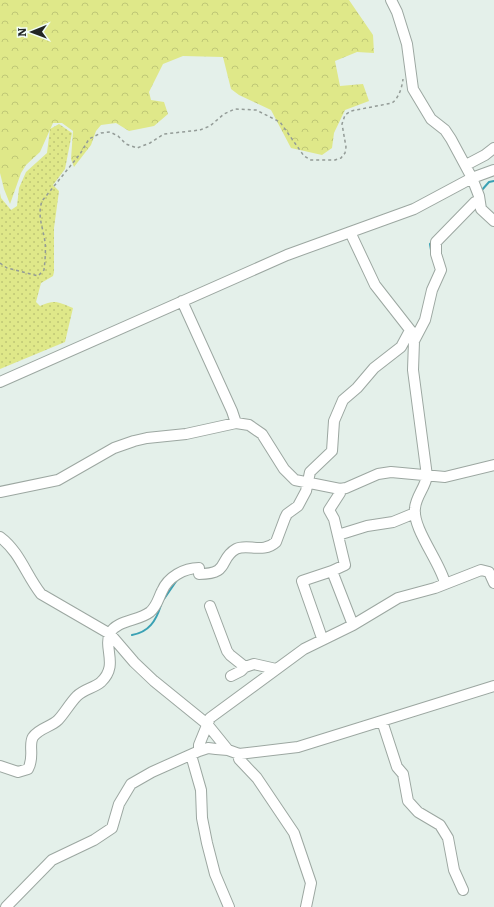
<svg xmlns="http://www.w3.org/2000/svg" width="494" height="907" font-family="Literata,serif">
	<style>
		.green { fill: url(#green-dots) }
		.forest { fill: url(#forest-crowns) }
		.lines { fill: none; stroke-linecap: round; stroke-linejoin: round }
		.stream { stroke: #3aa1b4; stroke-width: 2 }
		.minor-casing { stroke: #9ca7a1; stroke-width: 12 }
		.path { stroke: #939b97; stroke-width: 1.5; stroke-dasharray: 3 3; stroke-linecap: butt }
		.minor { stroke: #fff; stroke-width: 10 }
	</style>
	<defs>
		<pattern id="green-dots" width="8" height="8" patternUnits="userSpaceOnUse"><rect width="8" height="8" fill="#dfe889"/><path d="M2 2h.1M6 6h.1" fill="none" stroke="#bfc776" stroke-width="1.8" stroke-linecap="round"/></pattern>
		<pattern id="forest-crowns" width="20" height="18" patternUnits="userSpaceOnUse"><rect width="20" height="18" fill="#dfe889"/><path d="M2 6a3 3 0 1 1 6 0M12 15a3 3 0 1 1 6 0" fill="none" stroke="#bfc776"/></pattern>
	</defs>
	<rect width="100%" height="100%" fill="#e4f0ea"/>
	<!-- green -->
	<path class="green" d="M59 124 72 133 65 169 53 185 59 191 54 228V272L53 276 41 283 36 302 40 306C55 299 58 302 73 308L65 342 0 369V193L1 198 11 210 17 206 19 188 26 172 47 153 50 129Z"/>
	<!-- forest -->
	<path class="forest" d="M0 0H349L373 35 374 53 357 52 335 61 340 86 363 84 369 101 345 110 334 133 332 148 322 155 291 148 271 110 239 95 231 89 223 57 183 56 163 64 149 92 151 100 164 102 168 114 154 126 129 131 116 123 101 125 96 131 91 145 74 167 71 159 73 131 62 123H53L40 152 26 165 21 173 10 204 4 189 0 173Z"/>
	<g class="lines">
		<!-- stream -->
		<path class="stream" d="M481 191 489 182 494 181
			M431 250 430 244 432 242
			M336 452 337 438
			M164 599 177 580
			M132 635C149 632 156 621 161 605"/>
		<!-- minor casing -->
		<g class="minor-casing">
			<path id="minor" d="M391 0 397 12 407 44 413 89 431 119 445 130 451 139 472 178 479 196 481 209 494 221
				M466 165 485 155 494 148
				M350 232 375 285 411 331 416 334
				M182 301 232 411 236 423
				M0 382 287 255 414 209 472 178 494 170
				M0 492 58 480 114 448 134 441 147 438 186 434 236 423 249 425 262 434 284 469 295 480 340 489 346 488 378 474 391 472 445 477 494 465
				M338 535 367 526 393 522 415 513
				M0 537C20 552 26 575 41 594L110 634 134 662 154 681 207 724 228 750
				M332 571 353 625
				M445 583C440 562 412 528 415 508 416 496 425 488 427 476L413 370 414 341 425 320 432 290 441 270 436 254V242L475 202 479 201
				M210 606 227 651 230 655 245 667 254 664 276 669
				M322 638 302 581 332 571 345 565 334 519 329 510 340 493V489
				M231 676 241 671 245 667
				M382 721 397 767 403 774 408 801 418 812 440 825 448 838 454 870 463 890
				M199 751V745L210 718 304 649 353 625 398 598 435 588 481 570 489 572 494 583
				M239 754V759L257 778 294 833 311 883 306 907
				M191 755 201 790 202 818 207 843 215 874 229 907
				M0 766 18 772 28 769C35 757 28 745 33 737 39 728 51 727 58 720 64 714 70 703 77 696 84 689 94 688 101 682 119 665 103 649 110 633 117 620 139 621 150 612 157 606 158 599 162 591 168 577 184 568 199 568V574C231 574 218 559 236 549 247 543 263 554 276 542L285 518 287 514 298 506 306 491 310 472 332 451 334 421 343 400 357 388 374 368 401 347 408 334 411 331
				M6 907 52 860 94 840 112 828 119 804 131 784 152 772 199 751 208 748 216 749 228 750 239 754 298 747 494 686"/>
		</g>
		<!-- path -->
		<path class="path" d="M0 263 7 268 38 276 44 270C45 261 46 251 45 242 43 227 37 216 42 201L80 154 89 139 101 133 110 132 118 136 126 144 137 148 150 143 164 134 200 130 210 126 224 114 235 109 256 110 280 122 304 156 311 160H335L341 158 345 153 346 147 342 124 345 115 351 111 392 103C399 98 402 87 403 79"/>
		<!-- minor -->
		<use href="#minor" class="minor"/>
	</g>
	<!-- north arrow -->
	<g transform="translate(32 32) rotate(269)" stroke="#f2fdf7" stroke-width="3" paint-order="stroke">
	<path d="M0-3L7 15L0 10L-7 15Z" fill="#222624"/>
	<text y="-6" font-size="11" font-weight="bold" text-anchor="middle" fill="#222624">N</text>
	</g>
</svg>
